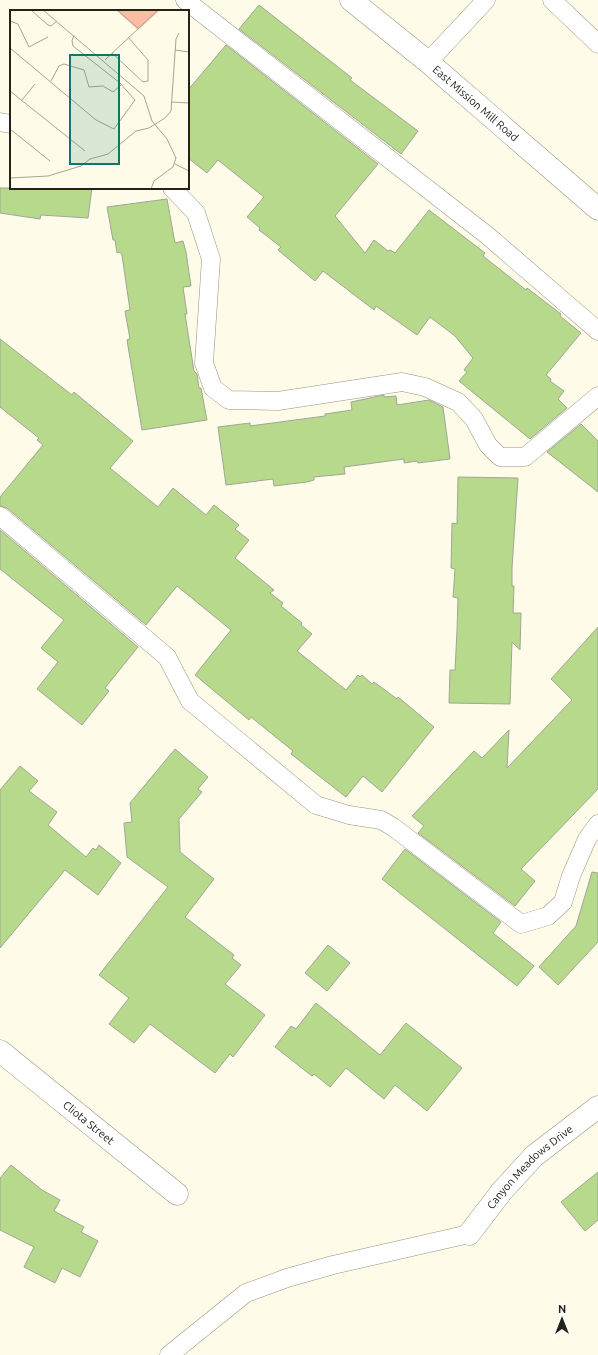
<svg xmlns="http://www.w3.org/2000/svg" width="598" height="1355" font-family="Ubuntu,sans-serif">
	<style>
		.building { fill: #b6d98c; stroke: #9fa796 }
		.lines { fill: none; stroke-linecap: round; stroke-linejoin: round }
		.lane-casing { stroke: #979483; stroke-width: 19 }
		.street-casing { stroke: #979483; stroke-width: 23 }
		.lane { stroke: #fff; stroke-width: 18 }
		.street { stroke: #fff; stroke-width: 22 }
		.labels { text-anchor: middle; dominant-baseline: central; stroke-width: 3; stroke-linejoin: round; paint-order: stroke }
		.street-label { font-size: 11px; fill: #23221b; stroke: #fff }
		.inset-road { fill: none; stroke: #a6a496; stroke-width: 1 }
		.view { fill: #0f766e; fill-opacity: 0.15; stroke: #0f766e; stroke-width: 2 }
		.inset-edge { fill: none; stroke: #23221b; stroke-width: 2 }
	</style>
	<rect width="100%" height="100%" fill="#fefbe8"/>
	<!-- building -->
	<path class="building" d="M259 5 352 78 350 80 418 131 401 154 239 29Z
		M226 45 378 164 335 216 365 253 374 240 388 251 390 250 395 253 429 210 485 253 483 256 526 290 527 288 561 314 560 316 581 333 546 375 551 379 550 381 564 391 558 399 567 408 530 439 459 381 467 372 464 370 473 358 455 336 430 317 417 335 376 306 374 310 323 271 315 281 278 250 281 247 259 230 260 228 247 217 264 197 218 160 207 173 188 158V90Z
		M0 188H92L88 218 41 215 40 219 0 213Z
		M167 199 175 243 183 241 186 252 191 286 183 287 187 314H185L194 371 197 374 199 388H201L207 420 142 430 127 340 130 339 125 311 130 310 122 255 120 252 117 253 115 240H113L107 207Z
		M0 339 72 395 74 392 133 441 110 468 158 507 173 488 206 515 214 505 239 525 235 529 249 540 235 558 274 590 270 593 283 603 281 606 302 623 301 625 312 634 297 651 346 690 358 675 360 677 362 675 372 684 374 682 397 699 398 697 434 727 382 792 363 776 346 797 291 754 293 751 251 717 249 720 195 675 231 630 177 586 146 625 7 508 0 506V497L43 445 37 440 39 438 0 407Z
		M384 395V397L396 396 397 405 429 400 443 407 450 459 418 463 417 461 404 463V459L344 467 345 474 314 477V480L307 482 274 486 273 479 226 485 218 427 250 423V426L325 416V414L352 410 351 402Z
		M581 424 598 441V492L547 452Z
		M458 477 518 478 512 568V586H514L513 613H521L520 650 512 642 510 704 449 703 450 670H455L457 631 458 598 453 597 455 569 451 568 452 523 457 524Z
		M0 530 138 647 105 688 109 691 82 725 37 689 58 662 41 648 64 620 0 569Z
		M598 627V789L521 869 535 881 515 906 418 833 424 826 412 816 474 751 482 758 509 730 507 768 572 700 551 679Z
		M175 749 208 777 198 789 202 792 179 819 180 852 214 879 185 917 234 955 232 958 241 965 225 984 265 1015 233 1057 230 1054 215 1073 150 1024 134 1043 109 1024 129 998 99 975 168 887 127 857 124 823 132 822 130 803Z
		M20 766 38 781 29 791 57 812 48 825 86 857 93 848 96 850 99 845 121 863 98 895 65 870 0 948V790Z
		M405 849 501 922 493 933 534 966 517 986 382 879Z
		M592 872 598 873V942L558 985 539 967 576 926Z
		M328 945 350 963 327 991 305 973Z
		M316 1003 380 1055 406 1023 462 1068 427 1111 395 1085 384 1099 346 1068 330 1087 314 1074 312 1076 275 1047 291 1026 296 1029Z
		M11 1165 42 1190 60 1200 54 1211 84 1227 81 1232 98 1241 80 1277 62 1268 55 1283 24 1267 34 1247 0 1230V1178Z
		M598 1172V1220L585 1231 561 1202Z"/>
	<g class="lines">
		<!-- lane casing -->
		<g class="lane-casing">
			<path id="lane" d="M185 0 488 236 598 331
				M552 0 598 44
				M428 62 486 0
				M0 122 11 124
				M172 188 196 213 211 259 204 363 213 388 229 400 278 401 402 382 425 387 458 402 474 419 488 445 500 457H525L598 396
				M0 516 167 657 190 701 316 805 349 815 381 820 393 827 521 924 548 916 563 902 571 876 587 839 598 824
				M169 1355 246 1293 287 1278 333 1265 469 1234"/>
		</g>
		<!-- street casing -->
		<g class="street-casing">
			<g id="street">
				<path id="s1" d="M351 0 428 62 598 209"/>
				<path id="s2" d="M0 1051 177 1194"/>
				<path id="s3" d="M469 1234 502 1191 534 1156 598 1107"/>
			</g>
		</g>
		<!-- lane -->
		<use href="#lane" class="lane"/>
		<!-- street -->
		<use href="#street" class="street"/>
	</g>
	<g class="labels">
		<!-- street labels -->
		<g class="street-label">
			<text stroke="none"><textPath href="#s1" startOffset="162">East Mission Mill Road</textPath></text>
			<text stroke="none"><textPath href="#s2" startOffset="114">Cliota Street</textPath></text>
			<text stroke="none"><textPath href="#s3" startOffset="91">Canyon Meadows Drive</textPath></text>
		</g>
	</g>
	<!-- overview -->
	<g transform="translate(10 10)">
		<rect width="179" height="179" fill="#fefbe8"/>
		<path d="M106 0H150L128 20Z" fill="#febca3"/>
		<path class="inset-road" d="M21 0 38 15 41 16 47 11M33 0 134 86 142 111 157 129 166 148 163 157 144 171 141 179M107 0 128 18M0 11 8 14 19 37 38 27M0 38 86 110 104 119 125 90 110 73 63 36 62 31 64 25M165 40 179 42M102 43 133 72 138 71V50L118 27M95 50 148 0M41 71 49 56 54 54 74 60 79 77 93 76 103 82 111 75M0 81 75 141M12 90 25 74M162 92 179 93M0 119 40 151M165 154 179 161M0 168 38 166 71 156 80 149 98 144 126 121 139 118 155 108 161 101 166 29 169 23"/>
		<path class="view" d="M60 45H109V154H60Z"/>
		<rect width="179" height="179" class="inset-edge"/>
	</g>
	<!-- north arrow -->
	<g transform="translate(562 1319)" stroke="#ffffff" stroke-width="3" paint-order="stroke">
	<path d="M0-3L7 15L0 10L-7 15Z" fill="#23221b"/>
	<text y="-6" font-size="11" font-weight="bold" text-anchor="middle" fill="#23221b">N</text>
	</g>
</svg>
